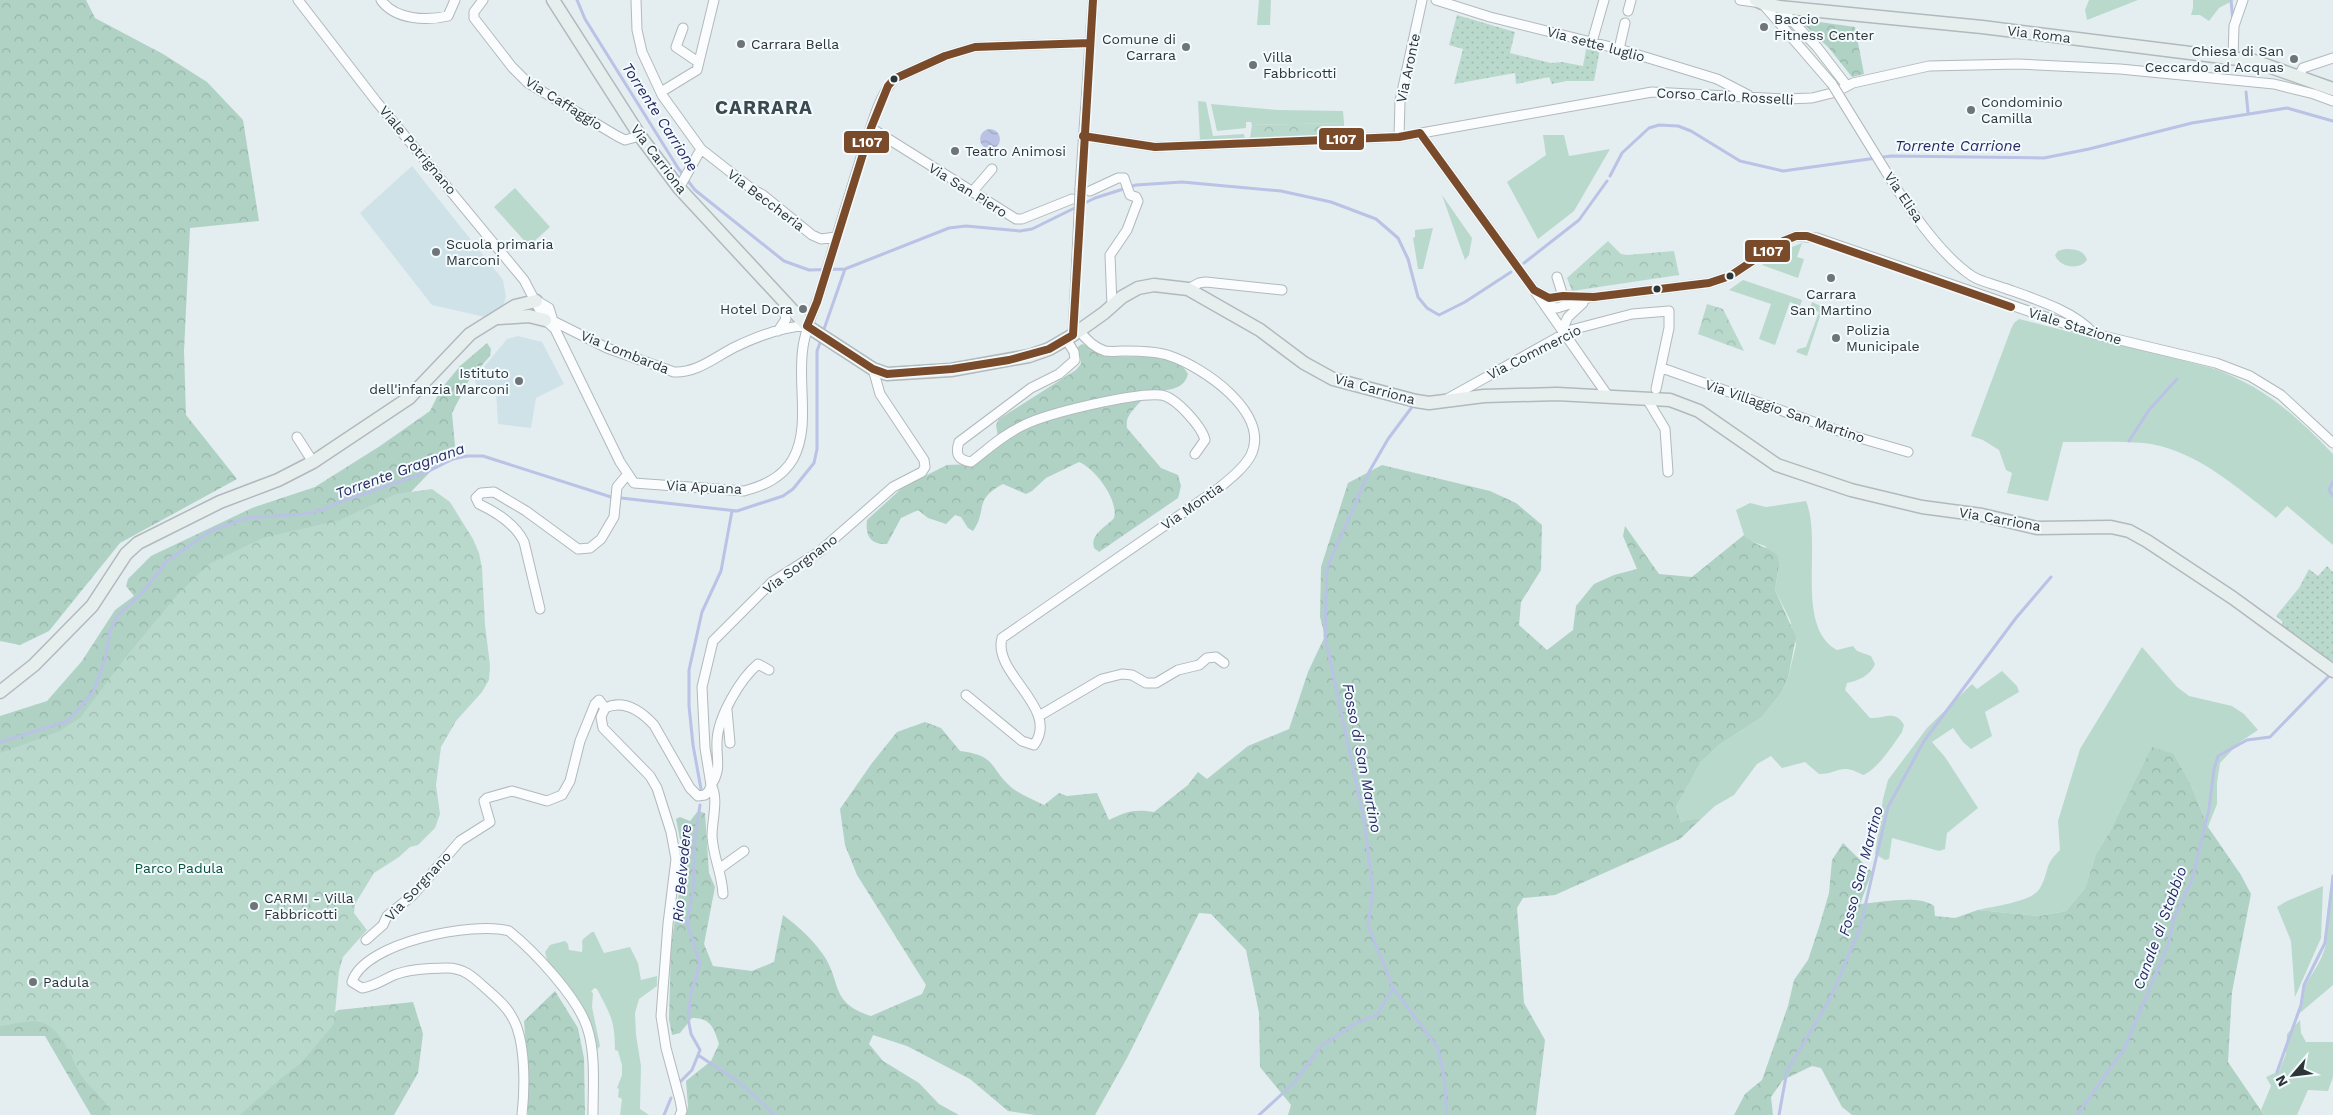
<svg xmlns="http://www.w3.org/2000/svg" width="2333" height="1115" font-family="'Work Sans',sans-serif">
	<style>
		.built { fill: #cfe2e8 }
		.grass { fill: #bad9cd }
		.forest { fill: url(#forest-crowns) }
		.park { fill: url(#park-crowns) }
		.garden { fill: url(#garden-dots) }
		.water { fill: url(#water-waves) }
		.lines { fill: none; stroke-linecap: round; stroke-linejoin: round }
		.stream { stroke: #bac2e5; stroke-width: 3 }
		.minor-casing { stroke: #b2b9bc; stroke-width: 11 }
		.secondary-casing { stroke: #b2b9bc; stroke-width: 15 }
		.minor { stroke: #fbfcfd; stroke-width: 9 }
		.secondary { stroke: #e7efee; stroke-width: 12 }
		.minor-bridge-casing { stroke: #b2b9bc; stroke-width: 11; stroke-linecap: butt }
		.minor-bridge { stroke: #fbfcfd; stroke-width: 9 }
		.bus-1-casing { stroke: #f4fbfe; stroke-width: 11 }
		.bus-1 { stroke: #7a4b2a; stroke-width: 8 }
		.poi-dot { fill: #6e7578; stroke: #f4fbfe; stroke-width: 2 }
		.bus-dot { fill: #2e3537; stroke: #f4fbfe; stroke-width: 2 }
		.labels { text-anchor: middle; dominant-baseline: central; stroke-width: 4; stroke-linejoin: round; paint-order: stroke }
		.poi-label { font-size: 14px; fill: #2e3537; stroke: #f4fbfe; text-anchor: start }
		.street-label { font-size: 14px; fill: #2e3537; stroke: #f4fbfe }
		.park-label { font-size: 14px; fill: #095238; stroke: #f4fbfe }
		.water-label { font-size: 15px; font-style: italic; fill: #262861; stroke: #f4fbfe }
		.district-label { font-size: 19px; font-weight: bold; letter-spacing: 1px; fill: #3b4a4f; stroke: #f4fbfe }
		.line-badge { stroke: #f4fbfe; stroke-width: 2 }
		.badge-label { font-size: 14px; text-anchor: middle; font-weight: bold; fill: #fff }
	</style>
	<defs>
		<pattern id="forest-crowns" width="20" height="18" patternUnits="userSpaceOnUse" patternTransform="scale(1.25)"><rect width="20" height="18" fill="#afd2c4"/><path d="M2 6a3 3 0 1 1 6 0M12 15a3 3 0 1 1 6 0" fill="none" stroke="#97b5a9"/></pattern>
		<pattern id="park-crowns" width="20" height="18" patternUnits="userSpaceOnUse" patternTransform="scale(1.25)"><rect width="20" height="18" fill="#bad9cd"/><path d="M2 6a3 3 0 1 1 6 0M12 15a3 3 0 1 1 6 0" fill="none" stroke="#a0bbb1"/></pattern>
		<pattern id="garden-dots" width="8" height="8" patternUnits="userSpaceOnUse" patternTransform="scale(1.25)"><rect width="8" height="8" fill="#bad9cd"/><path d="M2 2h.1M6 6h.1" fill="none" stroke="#a0bbb1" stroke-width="1.8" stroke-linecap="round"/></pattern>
		<pattern id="water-waves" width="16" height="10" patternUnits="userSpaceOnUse" patternTransform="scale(1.25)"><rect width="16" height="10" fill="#bac2e5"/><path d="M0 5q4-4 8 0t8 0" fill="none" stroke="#a0a7c5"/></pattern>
	</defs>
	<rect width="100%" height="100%" fill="#e4edf0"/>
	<!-- built -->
	<path class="built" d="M412 166 503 280 506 297 503 306 496 312 485 317 432 305 360 213Z
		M518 336 542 342 564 384 536 398 531 428 498 424 496 391 478 388 474 379 507 339Z"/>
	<!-- grass -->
	<path class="grass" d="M1259 0H1271L1270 25H1257Z
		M2089 0H2138L2087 20 2085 10Z
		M2193 0H2234L2219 8 2209 21 2200 15H2191L2193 8Z
		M1198 101 1206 102 1213 136 1244 134 1245 139 1200 142Z
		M1211 104 1277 110 1343 111 1344 123 1252 125 1251 122H1246V128L1217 131Z
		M1543 135H1564L1569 156 1610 149 1574 211 1538 239 1507 182 1546 155Z
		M515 188 550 227 529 246 494 207Z
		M1442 195 1472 238 1469 255 1465 260Z
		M1433 228 1423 269H1418L1413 238 1415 237V230Z
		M1802 243 1797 257 1804 259 1798 278 1762 265 1782 251Z
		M2065 249C2075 249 2084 250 2087 260 2079 271 2059 267 2055 255L2058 251Z
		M1743 280 1802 300 1800 306 1790 302 1775 345 1759 339 1771 304 1729 290Z
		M1812 302 1823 307 1807 356 1796 352 1798 349 1806 347 1819 312 1810 308Z
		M2019 319 2212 368C2265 387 2294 414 2333 454V545L2287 506 2276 518C2238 488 2195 449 2144 443 2120 441 2088 442 2063 442L2048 501 2007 493 2012 473 2006 470 1999 450 1983 440 1971 436 2011 329 2014 323Z
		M1806 501C1823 542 1794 627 1837 650L1853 646 1857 651 1871 656 1875 664C1871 675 1858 681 1847 683L1845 690 1870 718C1884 719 1895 709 1904 725L1902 732C1893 745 1877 770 1863 775 1840 762 1839 774 1819 774L1805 762 1782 768 1771 756 1757 764 1734 795 1715 806 1702 818 1687 820 1681 824 1676 807 1701 762 1719 745 1762 717 1781 693 1788 678 1796 645 1790 620 1775 590 1779 565 1765 546 1750 541 1744 535 1736 510 1750 503 1766 507Z
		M2142 647 2177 687 2189 696 2232 706 2244 714 2258 730 2240 742 2220 763 2217 783V804L2208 827 2190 783 2174 754 2112 828 2096 854 2085 888 2066 911 2039 916 1978 910C1993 906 2033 902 2040 888 2050 871 2043 866 2060 850L2058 821 2080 749Z
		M2002 671 2017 686 2019 692 1985 712 1992 736 1971 749 1963 742 1953 728 1932 742 1945 757 1978 808 1947 833 1945 849 1939 851 1892 838 1889 859 1885 860 1875 854 1883 799 1888 780 1927 728 1972 684 1977 689Z
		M2323 886 2321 938 2295 997 2291 941 2277 907 2287 901Z
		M2333 890V985L2300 1013C2301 1005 2302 993 2305 986 2312 973 2321 962 2325 948 2331 928 2323 908 2333 890Z
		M592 932H594L604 953 630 947 638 963 641 980 657 976V986L639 999 635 1013 636 1035 641 1066 640 1109 649 1115H620L622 1099 618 1097 619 1089 617 1088 622 1075V1065L618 1051 615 1050C615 1020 610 1014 597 989L594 988 591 992 593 993 592 1007 600 1046 597 1050 586 1014 573 992 548 963 545 952 550 945 565 941 568 944 569 950 582 952C584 937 577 944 592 932Z
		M2300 1020 2301 1033 2306 1042H2333V1077L2328 1091 2308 1090 2297 1115H2264L2261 1110 2271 1086 2266 1077 2279 1071 2286 1054 2287 1034Z"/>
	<!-- forest -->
	<path class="forest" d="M0 0H86L95 18 163 54 207 82 243 120 259 221 190 228 184 351 186 415 237 479 120 543 49 631 20 645 0 641Z
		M1798 19 1855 27 1864 74 1852 77 1829 48Z
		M487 343 491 349 490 356 469 380 452 413 455 446 408 495 238 1101 338 1010 413 1002 423 1034 418 1073 394 1115H91L45 1036H0V716L47 701 82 661 115 610 134 596 126 586 128 579 151 556 252 508 315 487 380 446 430 411 441 389 460 366Z
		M1082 344C1090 346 1098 353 1107 355 1129 360 1175 349 1188 374 1183 393 1164 388 1150 394 1143 398 1138 404 1133 410 1128 416 1126 420 1127 428L1161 468 1178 475 1181 486 1178 498 1099 552 1094 548C1090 534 1105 528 1114 518 1119 501 1096 469 1079 462L1046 478 1032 491 1026 494 1003 484C973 500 988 509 973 531L968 528 961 517 955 515 946 524 928 518 918 510 901 518 887 544C870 545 865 535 867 520L903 487 947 465 972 464 998 437 996 425 999 419 1076 370 1081 364 1080 357 1075 349Z
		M1382 465 1490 491 1516 503 1542 525 1541 570 1521 602 1519 625 1547 650 1573 630 1576 606 1594 584 1614 575 1637 569 1623 536 1625 526 1659 574 1692 577 1744 535C1754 546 1768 546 1778 556L1779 565 1775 590 1796 637 1788 678 1781 693 1762 717 1719 745 1701 762 1676 807 1681 823 1687 820 1702 818 1680 839 1555 895 1523 898 1517 908 1524 1003 1545 1040 1536 1115H1288L1291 1105 1260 1067 1259 1013 1246 950 1211 914 1199 913 1127 1058 1095 1115H1035L1008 1111 970 1079 907 1046 873 1035 869 1044 883 1061 919 1083 939 1104 959 1115H686L688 1106 686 1081 711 1061 719 1044C714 1028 711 1018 692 1018L680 1033 672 1035 669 1019 671 946 684 859 676 819 680 817 690 821 698 811 705 813 709 873 715 887 704 944 713 966 752 971 774 962 783 915C798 926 811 938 822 953 843 982 828 1002 871 1016L922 994 926 985 857 875 845 845 840 809 872 763 897 732 925 722 941 728 960 751C998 756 988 767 1012 788 1021 795 1034 800 1044 805L1059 793 1067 796 1097 793 1109 820C1127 811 1134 809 1154 812L1188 785 1198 772 1207 779 1248 746 1289 729 1308 672 1325 636 1320 617 1321 567 1348 483Z
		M2152 747 2174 754 2190 783 2208 827 2241 875 2251 894 2232 992 2228 1062 2264 1115H1852L1842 1107 1821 1068 1812 1066 1783 1080 1771 1097 1773 1115H1734L1745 1094 1762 1080 1788 1006 1794 980 1808 960 1820 924 1829 893 1832 860 1843 843 1872 872 1860 904C1880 903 1918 894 1934 906L1935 916 1955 918 1978 910 2039 916 2066 911 2085 888 2096 854 2112 828Z
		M555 991 578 1028 584 1058 585 1115H528V1072L524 1021Z"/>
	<!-- park -->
	<path class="park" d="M1344 123V134L1250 138 1252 125Z
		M1608 241 1621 254 1627 255 1674 251 1679 275 1572 291 1567 278Z
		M1707 304 1723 309 1744 351 1698 334Z
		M432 489 450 502 473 539 479 553 482 568 485 625 490 665 489 680 482 692 456 721 441 747 436 785 440 814 435 828 418 845 410 847 399 857 374 873 355 904 354 913 367 930 343 957 339 971 334 1024 302 1062 279 1080 240 1115H111C108 1101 91 1089 83 1078 72 1062 66 1037 49 1026 34 1016 16 1025 0 1026V753L60 731 81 717 125 658 178 594 209 564 263 538 340 520 396 494Z"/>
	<!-- garden -->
	<path class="garden" d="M1457 15 1515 32 1510 53 1551 63 1562 62 1583 66 1587 45 1600 49 1594 81H1566L1552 84 1549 77 1516 84 1515 73 1454 84 1463 49 1449 45Z
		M2327 566 2333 572V661L2329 662 2281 626 2283 622 2276 616 2299 588 2309 569 2318 576Z"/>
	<!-- water -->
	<path class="water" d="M980 139a10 10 0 1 1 20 0a10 10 0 1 1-20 0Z"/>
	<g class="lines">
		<!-- stream -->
		<path class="stream" d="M577 0 585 19 678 168 695 190 784 261 809 270 845 269 949 228 966 226 1020 231 1032 229 1095 198 1136 185 1182 182 1281 191 1331 202 1376 219 1398 238 1408 259 1418 297 1427 308 1439 315 1465 302 1511 272
			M2231 0 2233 22
			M2246 92 2248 112
			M1610 176 1622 153 1649 128 1659 125 1678 126 1691 131 1740 161 1783 171 1891 156 2044 158 2089 149 2192 123 2287 108 2333 121
			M1524 263 1579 220 1607 181
			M823 332 845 269
			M1412 407 1388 439 1369 472 1327 568 1325 636 1364 820 1373 890 1368 925 1393 988 1438 1048 1444 1077 1447 1115
			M2129 441 2149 410 2177 379
			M2333 482 2329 490 2333 496
			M0 742 68 721 94 691 106 655 110 631 117 616 143 592 167 561 212 530 247 518 303 514 323 510 334 504 427 472 453 459 467 456H483L611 497 621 498 737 511 783 496 793 489 814 463 817 449V351L821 340
			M701 789 693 745 689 706V670L702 612 721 571 732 511
			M698 1055 740 1083 775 1115
			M2277 1072 2301 1005 2304 985 2325 943 2333 876
			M681 1081 692 1070 700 1050 691 1034 688 1018 691 993 700 964 687 923 694 884V847L700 805
			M664 1115 671 1098
			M1259 1115 1294 1083 1321 1046 1356 1023 1377 1015 1393 988
			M1779 1115 1787 1071 1831 997 1860 928 1888 807 1924 741 2016 618 2051 577
			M2077 1115 2124 1049 2168 945 2174 918 2192 880 2209 809 2214 769 2218 756 2247 740 2270 737 2331 674"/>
		<!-- minor casing -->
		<g class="minor-casing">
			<path id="minor" d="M298 0 376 101 524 280 545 320 555 329 620 462 634 483 744 491C763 486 782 478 793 459 811 426 797 384 803 347 806 325 817 304 823 283 836 238 850 193 864 148 872 125 878 98 894 79L945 56 975 47 1090 43
				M381 0C395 20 427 21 448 16L455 0
				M483 0 474 12V18L512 67 528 83 617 136 625 140 640 136
				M636 0 637 30 642 52 662 95 701 149 752 189 763 195 812 235 821 239 836 237
				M1436 0 1490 17 1619 49 1717 79 1748 95
				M1740 0 1762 3 1832 84
				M1779 7 1817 47 1847 86
				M1628 11 1631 0
				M683 28 676 47 698 62
				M1592 42 1604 0
				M1619 49 1625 23
				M2233 58 2234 26 2243 0
				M2299 76 2303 68 2333 58
				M661 92 697 70 714 0
				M871 128 1016 219H1022L1072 199
				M1420 133 1532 287 1608 396
				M1083 136 1155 147 1399 137 1652 92 1785 99 1812 98 1836 92 1853 83 1929 66 2018 64 2120 69 2274 84 2314 94 2333 101
				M1399 137 1400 101 1422 0
				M1885 170C1904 202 1940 255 1972 276 1981 282 1994 284 2004 288 2032 298 2075 311 2094 334
				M679 188 701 149
				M1080 188 1093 0
				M973 191 992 169
				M1090 191 1118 178H1124L1130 195 1136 197 1138 201 1127 230 1110 255 1112 305
				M1557 277 1563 296
				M1188 289 1199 283 1206 282 1282 290
				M1534 290 1549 298 1563 296 1594 297 1709 283 1730 276 1781 242 1796 236 1817 238 2095 334 2216 363 2250 376 2281 395 2333 443
				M537 301 549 308 555 327
				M1545 306 1557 308 1586 299
				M555 322 607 348 674 372C697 373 715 357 735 347 756 337 784 326 807 326
				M1562 330 1568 317 1583 303
				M778 331 786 319 785 315
				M1073 335 1079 214
				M1066 339 1074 352 1075 360 1059 374 1031 388 959 442C955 454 958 460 971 462 988 449 1004 434 1024 425 1048 413 1136 392 1161 395 1176 397 1202 427 1205 440L1195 454
				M1662 368 1853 436 1908 452
				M1447 399 1571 330 1632 314 1669 311V328L1656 389
				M1647 399 1665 429 1668 472
				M297 437 313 462
				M540 609 524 542C516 525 496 512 479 504L476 498 481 493 494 492 526 511 578 549 590 548 601 539 614 517 617 487 627 475
				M966 695 1022 741 1034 745C1061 708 992 674 1002 638L1219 488C1230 479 1244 468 1251 455 1271 413 1203 367 1170 356 1157 351 1138 351 1124 351 1118 351 1111 352 1105 351 1093 347 1086 340 1079 330
				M727 710 730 743
				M1039 716 1102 679 1122 674 1132 675 1146 683H1156L1178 670 1199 665 1207 658 1216 657 1224 663
				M719 869 744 851
				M723 894C722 873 713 857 712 836 712 820 719 798 711 785 722 769 716 759 717 741 718 717 740 679 758 664L769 670
				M366 940 383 925 387 916 413 895 460 841 490 822 484 801 487 798 512 791 547 801 562 795 570 781 580 741 595 704 599 700 605 708
				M522 1115C525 1088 526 1040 512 1017 506 1005 493 995 483 986 472 976 463 968 447 968 430 968 410 969 394 975 383 980 375 986 362 988L352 982C364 942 474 921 509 931 534 951 577 997 587 1027 596 1053 593 1087 593 1115
				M680 1115 682 1111 680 1100 666 1048 661 1016 668 924 676 859 671 832 657 788 650 776 603 728 601 717 605 708C624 699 641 711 654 725L690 788 698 796 705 795 709 791 711 785 705 748 702 687 713 641 772 582 819 552 893 487 922 472 925 467 924 460 880 394 873 369"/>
		</g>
		<!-- secondary casing -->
		<g class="secondary-casing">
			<path id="secondary" d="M553 0 640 136 679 188 807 326 873 369 887 374 951 370 1029 356 1049 349 1073 335 1104 313 1122 297 1138 288 1154 285 1188 289 1260 330 1304 363 1333 379 1416 401 1429 403 1484 396 1557 394 1670 400 1699 411 1777 465 1851 490 1922 507 1982 515 2037 528 2111 527 2129 531 2147 541 2233 598 2333 671
				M1756 0 1762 3 1779 7 1982 27 2254 61 2333 89
				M499 318 529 316 545 320
				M0 692 34 665 92 606 126 554 138 543 220 502 278 480 313 462 409 398 470 334 515 306 536 301"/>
		</g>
		<!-- minor -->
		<use href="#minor" class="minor"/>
		<!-- secondary -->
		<use href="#secondary" class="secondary"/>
		<!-- minor-bridge casing -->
		<g class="minor-bridge-casing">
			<path id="minor-bridge" d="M1832 84 1885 170
				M1079 214 1080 188"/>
		</g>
		<!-- minor-bridge -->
		<use href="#minor-bridge" class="minor-bridge"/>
		<!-- bus-1 casing -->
		<g class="bus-1-casing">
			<path id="bus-1" d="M1090 43 975 47 945 56 894 79 888 86 871 128 817 302 807 326 873 369 887 374 952 369 1009 360 1049 349 1073 335 1093 0
				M1083 136 1155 147 1399 137 1420 133 1534 290 1549 298 1563 296 1594 297 1709 283 1730 276 1781 242 1796 236H1807L2011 307"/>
		</g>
		<!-- bus-1 -->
		<use href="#bus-1" class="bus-1"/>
	</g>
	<!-- markers -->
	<g class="poi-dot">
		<circle cx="1764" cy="27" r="5"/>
		<circle cx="741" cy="44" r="5"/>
		<circle cx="1186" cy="47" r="5"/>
		<circle cx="2294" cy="59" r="5"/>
		<circle cx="1253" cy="65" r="5"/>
		<circle cx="1971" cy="110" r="5"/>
		<circle cx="955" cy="151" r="5"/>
		<circle cx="436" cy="252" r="5"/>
		<circle cx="1831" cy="278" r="5"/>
		<circle cx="803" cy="309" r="5"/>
		<circle cx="1836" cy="338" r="5"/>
		<circle cx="519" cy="381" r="5"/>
		<circle cx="254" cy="906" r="5"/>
		<circle cx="33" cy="982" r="5"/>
	</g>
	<g class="bus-dot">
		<circle cx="894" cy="79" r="4.5"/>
		<circle cx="1730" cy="276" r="4.5"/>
		<circle cx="1657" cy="289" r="4.5"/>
	</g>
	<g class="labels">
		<!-- poi labels -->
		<g class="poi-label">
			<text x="1774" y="19">Baccio<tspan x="1774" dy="16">Fitness Center</tspan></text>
			<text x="1176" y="39" text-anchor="end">Comune di<tspan x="1176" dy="16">Carrara</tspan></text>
			<text x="751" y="44">Carrara Bella</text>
			<text x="2284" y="51" text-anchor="end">Chiesa di San<tspan x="2284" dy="16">Ceccardo ad Acquas</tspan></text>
			<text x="1263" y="57">Villa<tspan x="1263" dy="16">Fabbricotti</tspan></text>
			<text x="1981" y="102">Condominio<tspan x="1981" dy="16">Camilla</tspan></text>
			<text x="965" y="151">Teatro Animosi</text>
			<text x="446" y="244">Scuola primaria<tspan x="446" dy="16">Marconi</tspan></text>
			<text x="1831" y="294" text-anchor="middle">Carrara<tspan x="1831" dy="16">San Martino</tspan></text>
			<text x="793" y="309" text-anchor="end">Hotel Dora</text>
			<text x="1846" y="330">Polizia<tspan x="1846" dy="16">Municipale</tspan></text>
			<text x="509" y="373" text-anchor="end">Istituto<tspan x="509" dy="16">dell'infanzia Marconi</tspan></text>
			<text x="264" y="898">CARMI - Villa<tspan x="264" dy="16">Fabbricotti</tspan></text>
			<text x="43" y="982">Padula</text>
		</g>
		<!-- street labels -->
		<g class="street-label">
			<text transform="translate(2039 34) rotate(7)">Via Roma</text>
			<text transform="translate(1596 44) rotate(15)">Via sette luglio</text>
			<text transform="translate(1408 68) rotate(-78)">Via Aronte</text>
			<text transform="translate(1725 96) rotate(3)">Corso Carlo Rosselli</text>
			<text transform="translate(564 103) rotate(32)">Via Caffaggio</text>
			<text transform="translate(418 150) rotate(50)">Viale Potrignano</text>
			<text transform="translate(659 159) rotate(53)">Via Carriona</text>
			<text transform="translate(968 190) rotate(32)">Via San Piero</text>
			<text transform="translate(1904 197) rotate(56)">Via Elisa</text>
			<text transform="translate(766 200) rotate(37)">Via Beccheria</text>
			<text transform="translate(2075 326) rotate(17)">Viale Stazione</text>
			<text transform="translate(625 352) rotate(22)">Via Lombarda</text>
			<text transform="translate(1534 352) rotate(-27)">Via Commercio</text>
			<text transform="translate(1375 389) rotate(15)">Via Carriona</text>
			<text transform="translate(1785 411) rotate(19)">Via Villaggio San Martino</text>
			<text transform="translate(704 487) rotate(3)">Via Apuana</text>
			<text transform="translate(1192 506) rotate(-35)">Via Montia</text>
			<text transform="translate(2000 519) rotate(10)">Via Carriona</text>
			<text transform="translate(800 564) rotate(-37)">Via Sorgnano</text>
			<text transform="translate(418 886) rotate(-47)">Via Sorgnano</text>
		</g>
		<!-- park labels -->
		<g class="park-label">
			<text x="179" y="868">Parco Padula</text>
		</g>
		<!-- water labels -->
		<g class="water-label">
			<text transform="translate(660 117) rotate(57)">Torrente Carrione</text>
			<text x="1958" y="146">Torrente Carrione</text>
			<text transform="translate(400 471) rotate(-20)">Torrente Gragnana</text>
			<text transform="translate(1362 758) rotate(79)">Fosso di San Martino</text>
			<text transform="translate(1861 871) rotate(-75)">Fosso San Martino</text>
			<text transform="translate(682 873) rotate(-85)">Rio Belvedere</text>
			<text transform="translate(2160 928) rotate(-70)">Canale di Stabbio</text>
		</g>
		<!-- district labels -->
		<g class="district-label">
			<text x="764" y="107">CARRARA</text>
		</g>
	</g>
	<g class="line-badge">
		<rect x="1318" y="127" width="47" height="24" rx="5" fill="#7a4b2a"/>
		<rect x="843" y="130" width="47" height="24" rx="5" fill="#7a4b2a"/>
		<rect x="1744" y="239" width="47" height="24" rx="5" fill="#7a4b2a"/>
	</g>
	<g class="badge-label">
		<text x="1341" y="144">L107</text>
		<text x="867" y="147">L107</text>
		<text x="1768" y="256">L107</text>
	</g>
	<!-- north arrow -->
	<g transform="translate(2293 1075) rotate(242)" stroke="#f4fbfe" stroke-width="4" paint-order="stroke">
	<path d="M0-4L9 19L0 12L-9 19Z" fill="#2e3537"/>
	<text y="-8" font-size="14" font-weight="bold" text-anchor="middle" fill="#2e3537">N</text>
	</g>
</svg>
